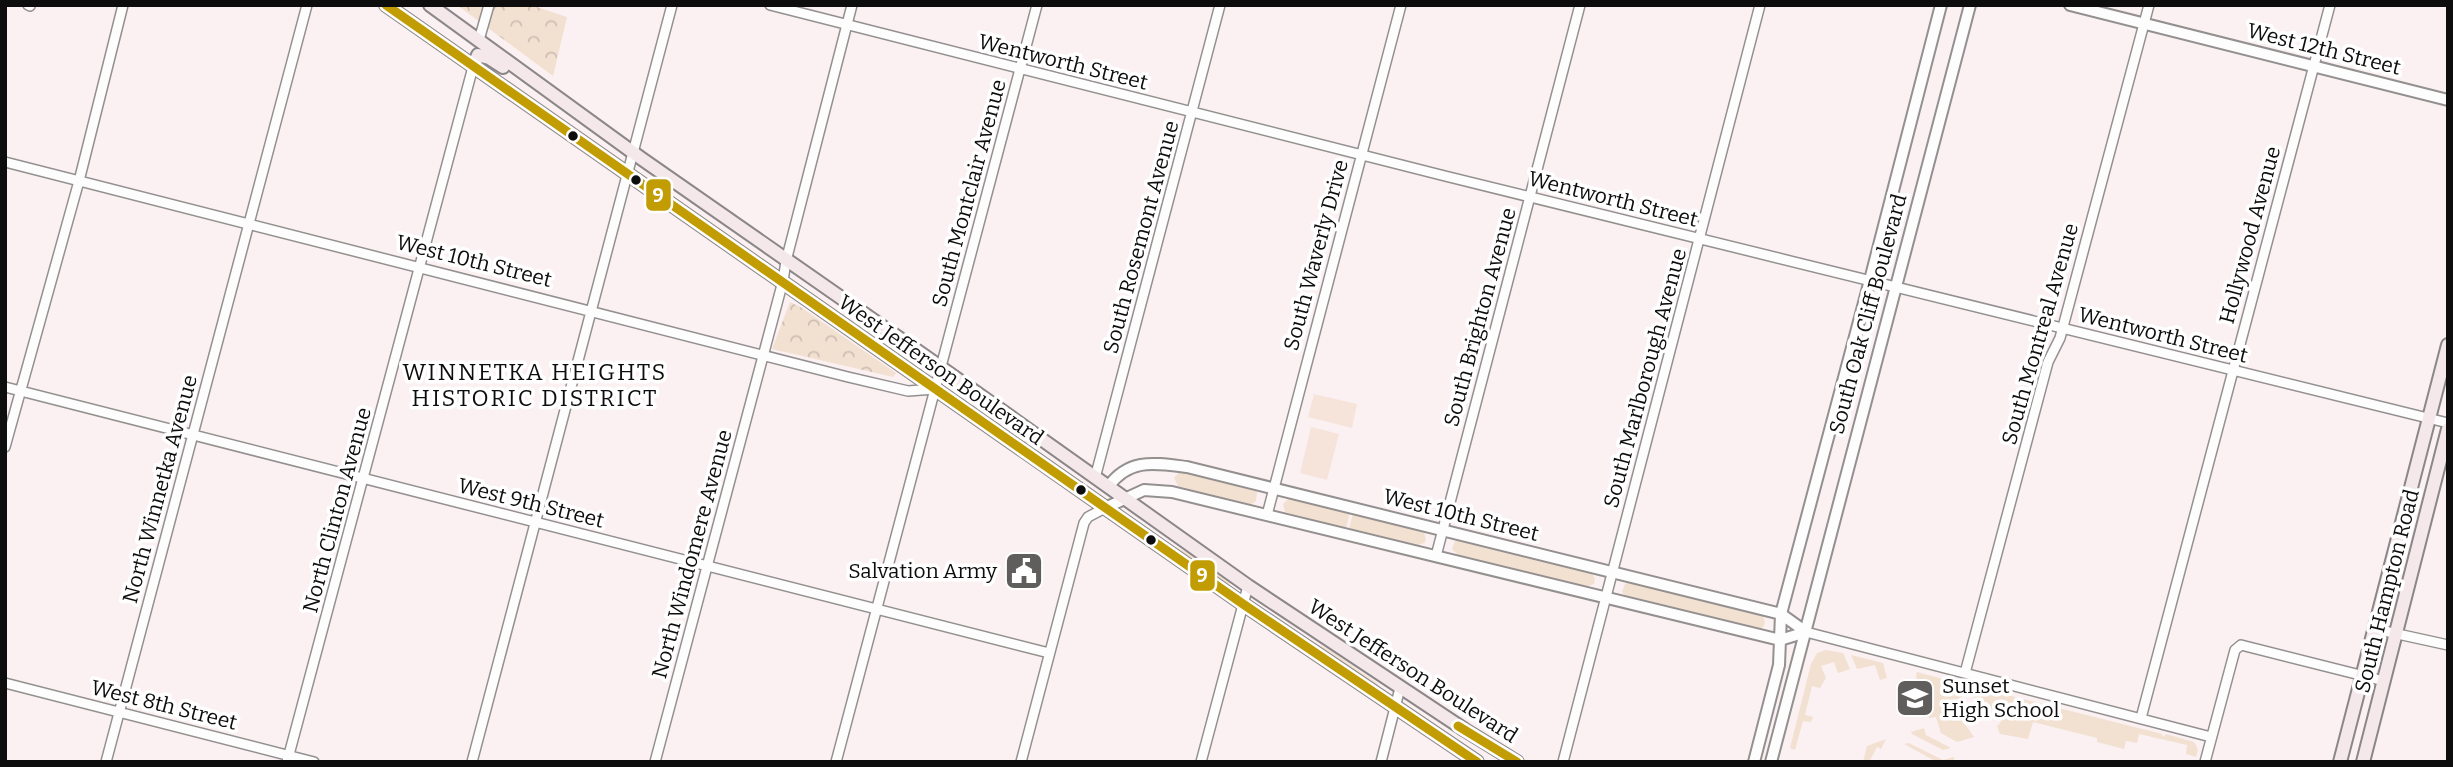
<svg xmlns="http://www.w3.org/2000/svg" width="2453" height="767" font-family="Bitter,serif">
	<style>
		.grass { fill: #f2e0d1 }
		.park { fill: url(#park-crowns) }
		.pitch { fill: #f6e4db }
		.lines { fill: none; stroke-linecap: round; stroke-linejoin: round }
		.minor-casing { stroke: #949090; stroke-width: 12 }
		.tertiary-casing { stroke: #949090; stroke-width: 14 }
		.secondary-casing { stroke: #8b8687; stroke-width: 16 }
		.minor { stroke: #fefdfd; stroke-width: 9 }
		.tertiary { stroke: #fefdfd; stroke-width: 10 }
		.secondary { stroke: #f5e8ea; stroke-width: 12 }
		.bus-1-casing { stroke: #fff; stroke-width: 14 }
		.bus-1 { stroke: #c29c03; stroke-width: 9 }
		.bus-dot { fill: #0d0d0d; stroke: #fff; stroke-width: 2.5 }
		.labels { text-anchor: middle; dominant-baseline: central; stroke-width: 7; stroke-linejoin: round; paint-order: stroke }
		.street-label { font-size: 21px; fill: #0d0d0d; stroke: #fff }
		.poi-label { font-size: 21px; fill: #0d0d0d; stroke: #fff; text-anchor: end }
		.neighbourhood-label { font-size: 23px; letter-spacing: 2px; fill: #0d0d0d; stroke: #fff }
		.line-badge { stroke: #fff; stroke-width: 2.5 }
		.badge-label { font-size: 19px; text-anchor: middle; font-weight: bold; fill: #fff }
	</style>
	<defs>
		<pattern id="park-crowns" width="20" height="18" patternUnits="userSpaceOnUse" patternTransform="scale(1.75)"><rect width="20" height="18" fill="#f2e0d1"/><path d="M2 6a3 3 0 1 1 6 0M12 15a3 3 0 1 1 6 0" fill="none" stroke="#cebfb2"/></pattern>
	</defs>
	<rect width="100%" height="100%" fill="#fbf1f2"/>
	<!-- grass -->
	<path class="grass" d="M1180 471 1254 489 1257 492 1256 501 1249 506 1178 486 1174 478Z
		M1289 498 1350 512 1346 528 1285 512 1283 504Z
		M1353 513 1420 530 1424 532 1426 540 1424 543 1416 546 1349 529Z
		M1459 539 1591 572 1595 579 1594 584 1585 587 1458 555 1452 549 1455 541Z
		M1175 547 1191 554 1228 579 1231 583 1229 585H1224L1174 549Z
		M1630 582 1762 615C1766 620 1766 627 1759 630L1628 598 1622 592 1625 584Z
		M1312 642 1328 649 1377 683 1381 688 1379 690 1310 645Z
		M1826 650 1843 653 1850 669 1838 673 1834 662 1821 666 1826 678 1820 688 1812 686 1805 715 1813 717 1811 722 1803 721 1795 750 1790 748 1811 664 1817 653Z
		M1851 655 1883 663 1887 678 1880 680 1875 665 1857 669Z
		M1917 672 1961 684 1962 701 1952 706 1974 737 1957 742 1941 733 1936 717 1929 718 1916 676Z
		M1975 687 2162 734 2163 737 2166 734 2194 742 2198 749 2196 757 2186 754 2187 745 2139 734 2137 743 2126 741 2124 749 2097 742V738L2033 722 2028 739 2000 734 1997 726 2001 722 1986 701 1979 705C1974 699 1971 695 1975 687Z
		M1924 728 1926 735 1951 748 1943 750 1912 734 1911 732Z
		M1886 739 1881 749 1877 747 1869 762H1863L1867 746Z
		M1909 743 1943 760 1954 757V760L1937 762 1904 744Z"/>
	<!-- park -->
	<path class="park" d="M457 5H531L567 17 553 76Z
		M790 302 802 308 896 373 893 377 772 349Z"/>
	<!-- pitch -->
	<path class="pitch" d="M1314 394 1357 404 1352 428 1308 417Z
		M1311 427 1339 434 1327 480 1300 473Z"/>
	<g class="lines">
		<!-- minor casing -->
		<g class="minor-casing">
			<path id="minor" d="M28 5 30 6
				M770 5 1445 176 2448 423
				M479 40 489 5
				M5 162 848 377 908 391 935 389
				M5 387 1049 653
				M5 447 79 181 123 5
				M1095 478 1220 5
				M1267 515 1401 5
				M1436 556 1580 5
				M2375 629 2448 645
				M1806 632 2211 737
				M1965 673 2048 362 2060 338 2149 5
				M5 683 314 762
				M2141 718 2330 5
				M106 762 307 5
				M287 762 473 67
				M472 762 672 5
				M655 762 783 281 786 261 852 5
				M836 762 1037 5
				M1021 762 1084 523 1088 517 1105 508
				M1201 762 1248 586
				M1381 762 1400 688
				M1563 762 1760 5
				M2205 762 2235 650 2241 645 2384 681"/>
		</g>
		<!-- tertiary casing -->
		<g class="tertiary-casing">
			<path id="tertiary" d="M2070 5 2448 100
				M1108 487C1129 458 1154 463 1187 467L1781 614 1806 632
				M1105 508 1144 490 1172 492 1780 640 1806 632
				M1754 762 1779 665 1781 614 1870 280 1941 5
				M1771 762 1970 5"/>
		</g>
		<!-- secondary casing -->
		<g class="secondary-casing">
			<path id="secondary" d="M386 5 1243 604 1477 762
				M430 5 642 159 926 357 1248 586 1465 730 1517 762
				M473 67 478 55 489 58 503 67
				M2340 762 2448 345
				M2363 762 2448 429"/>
		</g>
		<!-- minor -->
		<use href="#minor" class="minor"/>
		<!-- tertiary -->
		<use href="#tertiary" class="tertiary"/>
		<!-- secondary -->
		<use href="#secondary" class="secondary"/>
		<!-- bus-1 casing -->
		<g class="bus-1-casing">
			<path id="bus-1" d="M386 5 1243 604 1477 762
				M1458 726 1517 762"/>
		</g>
		<!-- bus-1 -->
		<use href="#bus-1" class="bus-1"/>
	</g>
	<!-- icons -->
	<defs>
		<g id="civic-square" transform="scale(2.0125)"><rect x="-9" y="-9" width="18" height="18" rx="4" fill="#605d5d" stroke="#fff"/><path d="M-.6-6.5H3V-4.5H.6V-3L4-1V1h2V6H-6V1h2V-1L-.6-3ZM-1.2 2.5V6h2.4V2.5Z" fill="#fff"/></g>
		<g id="school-square" transform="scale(2.0125)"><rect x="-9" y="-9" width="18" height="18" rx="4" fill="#605d5d" stroke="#fff"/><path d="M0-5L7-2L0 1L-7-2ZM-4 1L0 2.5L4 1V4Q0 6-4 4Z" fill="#fff"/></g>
	</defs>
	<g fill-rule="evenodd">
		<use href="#civic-square" x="1024" y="571"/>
		<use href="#school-square" x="1915" y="698"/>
	</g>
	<!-- markers -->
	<g class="bus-dot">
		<circle cx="573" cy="136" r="6"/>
		<circle cx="636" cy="180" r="6"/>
		<circle cx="1081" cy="490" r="6"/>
		<circle cx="1151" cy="540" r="6"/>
	</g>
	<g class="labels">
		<!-- street labels -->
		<g class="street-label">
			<text transform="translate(2324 49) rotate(14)">West 12th Street</text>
			<text transform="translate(1063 62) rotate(14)">Wentworth Street</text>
			<text transform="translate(969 193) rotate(-75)">South Montclair Avenue</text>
			<text transform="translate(1613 199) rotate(14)">Wentworth Street</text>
			<text transform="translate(2250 235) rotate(-75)">Hollywood Avenue</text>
			<text transform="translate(1141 237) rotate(-75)">South Rosemont Avenue</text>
			<text transform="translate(1316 255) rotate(-75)">South Waverly Drive</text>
			<text transform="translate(474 261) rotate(14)">West 10th Street</text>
			<text transform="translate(1868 314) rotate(-75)">South Oak Cliff Boulevard</text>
			<text transform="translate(1480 317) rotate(-75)">South Brighton Avenue</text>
			<text transform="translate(2040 334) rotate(-74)">South Montreal Avenue</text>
			<text transform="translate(2163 335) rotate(14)">Wentworth Street</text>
			<text transform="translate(941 370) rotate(35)">West Jefferson Boulevard</text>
			<text transform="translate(1645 378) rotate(-75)">South Marlborough Avenue</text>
			<text transform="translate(160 489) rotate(-75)">North Winnetka Avenue</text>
			<text transform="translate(531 503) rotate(14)">West 9th Street</text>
			<text transform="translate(337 510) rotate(-75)">North Clinton Avenue</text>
			<text transform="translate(1461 515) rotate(14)">West 10th Street</text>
			<text transform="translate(692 554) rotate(-75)">North Windomere Avenue</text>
			<text transform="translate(2387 591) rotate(-76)">South Hampton Road</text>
			<text transform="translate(1413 671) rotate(33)">West Jefferson Boulevard</text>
			<text transform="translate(164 705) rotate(14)">West 8th Street</text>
		</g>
		<!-- poi labels -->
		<g class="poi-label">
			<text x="997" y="571">Salvation Army</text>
			<text x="1942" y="686" text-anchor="start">Sunset<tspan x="1942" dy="24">High School</tspan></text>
		</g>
		<!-- neighbourhood labels -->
		<g class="neighbourhood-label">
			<text x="535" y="372">WINNETKA HEIGHTS<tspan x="535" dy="26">HISTORIC DISTRICT</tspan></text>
		</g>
	</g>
	<g class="line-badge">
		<rect x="645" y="178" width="27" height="34" rx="7" fill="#c29c03"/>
		<rect x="1189" y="559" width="27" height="33" rx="7" fill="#c29c03"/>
	</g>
	<g class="badge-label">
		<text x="658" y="202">9</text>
		<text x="1202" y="582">9</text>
	</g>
	<!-- border -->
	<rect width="2453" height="767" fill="none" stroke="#0d0d0d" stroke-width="14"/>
</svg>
